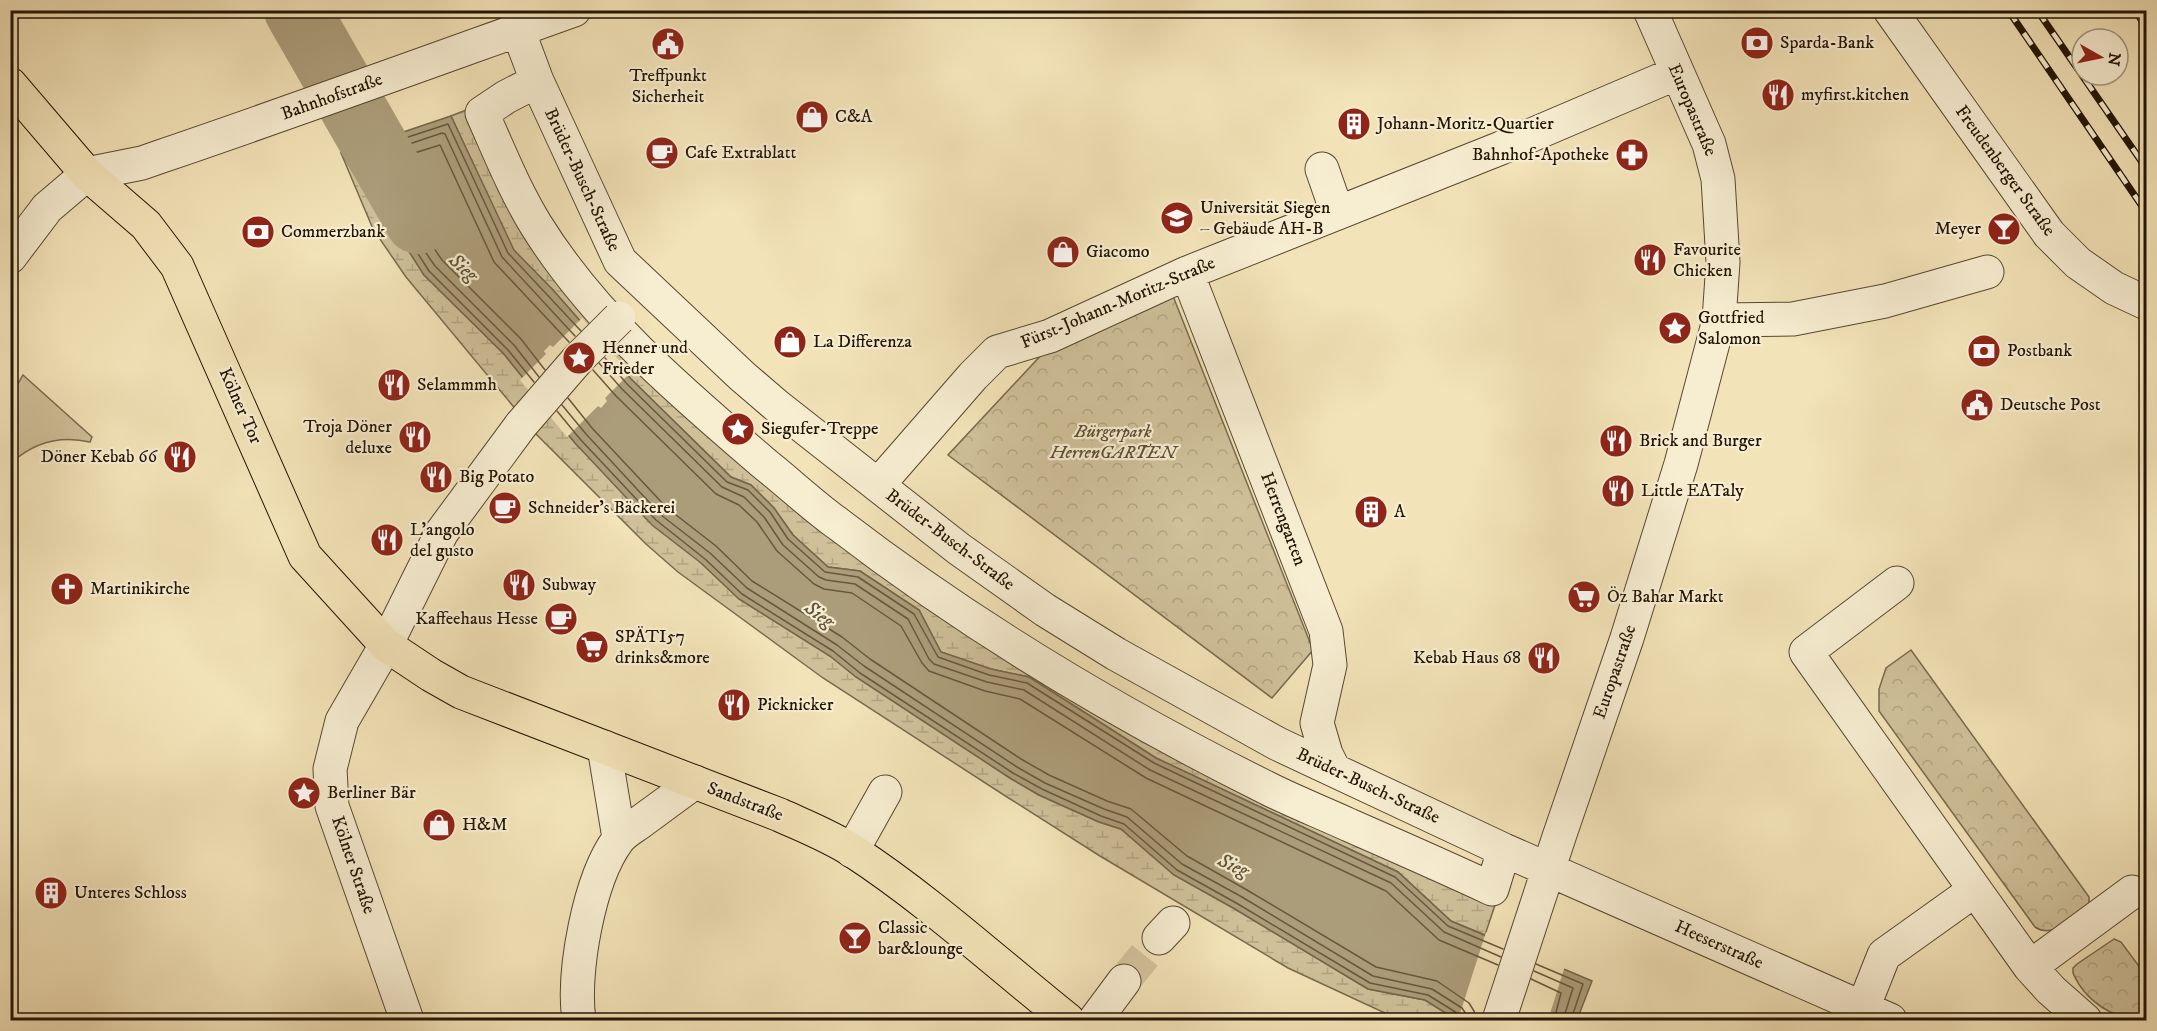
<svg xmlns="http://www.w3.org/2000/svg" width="2157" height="1031" font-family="'IM FELL DW Pica',serif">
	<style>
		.grass { fill: #cfc099; stroke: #786a4e; stroke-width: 1.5 }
		.forest { fill: url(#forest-crowns); stroke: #786a4e; stroke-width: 1.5 }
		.wetland { fill: url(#wetland-marsh); stroke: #786a4e; stroke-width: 1.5 }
		.water { fill: #ac9d7a; stroke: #75664a; stroke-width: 1.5 }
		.pier { fill: #f3e3b8 }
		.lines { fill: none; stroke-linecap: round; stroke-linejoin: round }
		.shore { stroke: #67583e; stroke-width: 1.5 }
		.river { stroke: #ac9d7a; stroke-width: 66 }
		.minor-tunnel { stroke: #d4c49d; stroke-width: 33; stroke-dasharray: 33 16; stroke-linecap: butt }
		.minor-casing { stroke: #564830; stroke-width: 35 }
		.major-casing { stroke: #221403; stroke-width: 35 }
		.minor { stroke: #f7edd1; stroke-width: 33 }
		.major { stroke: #f3e3b8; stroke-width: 33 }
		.rail-casing { stroke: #221403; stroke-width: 7 }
		.rail { stroke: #f7edd1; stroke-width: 4.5; stroke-dasharray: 14; stroke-linecap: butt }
		.minor-bridge-casing { stroke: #564830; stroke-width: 35; stroke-linecap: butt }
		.minor-bridge { stroke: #f7edd1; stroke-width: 33 }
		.labels { text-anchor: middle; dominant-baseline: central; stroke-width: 4.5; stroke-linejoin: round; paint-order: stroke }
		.poi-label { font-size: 18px; fill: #221403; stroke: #f7edd1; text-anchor: start }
		.street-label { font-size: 18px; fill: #221403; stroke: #f7edd1 }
		.park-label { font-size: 18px; font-style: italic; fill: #5f5038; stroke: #f7edd1 }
		.water-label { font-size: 20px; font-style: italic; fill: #605239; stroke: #f7edd1 }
	</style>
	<defs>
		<pattern id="forest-crowns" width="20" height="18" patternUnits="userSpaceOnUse" patternTransform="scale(1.5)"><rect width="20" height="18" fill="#cfc099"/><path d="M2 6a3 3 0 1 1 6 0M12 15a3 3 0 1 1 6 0" fill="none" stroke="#b1a482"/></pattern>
		<pattern id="wetland-marsh" width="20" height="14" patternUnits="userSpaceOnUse" patternTransform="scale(1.5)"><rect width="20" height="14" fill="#cfc099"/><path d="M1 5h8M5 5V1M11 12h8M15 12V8" fill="none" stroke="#b1a482"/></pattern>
	</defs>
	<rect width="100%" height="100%" fill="#f3e3b8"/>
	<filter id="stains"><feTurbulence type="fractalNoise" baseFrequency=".00333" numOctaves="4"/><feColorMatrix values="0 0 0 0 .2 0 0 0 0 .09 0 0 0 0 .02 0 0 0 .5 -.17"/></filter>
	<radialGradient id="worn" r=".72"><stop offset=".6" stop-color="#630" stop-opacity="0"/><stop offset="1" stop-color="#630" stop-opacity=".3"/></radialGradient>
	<!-- grass -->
	<path class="grass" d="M23 375 92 437 90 442C60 435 33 443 11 463V396Z"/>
	<!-- forest -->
	<path class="forest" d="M1173 296 1313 650 1272 698 948 455 1045 351Z
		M1911 650 2089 897V904C2074 916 2055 940 2035 927L1879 711V689L1886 668Z
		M2114 939 2121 942 2141 969 2146 965V1014C2117 1026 2084 999 2073 973V968L2077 964Z"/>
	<!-- wetland -->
	<path class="wetland" d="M474 107 550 258 957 614 1498 896 1485 935 1451 921 1398 872 1156 758 1029 677 991 669 941 652 919 610 860 571 828 567 793 535 774 508 751 485 731 477 631 379 553 290 513 250 451 116Z
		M341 153 389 220 424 275 504 354 575 443 739 599 830 656 856 677 1010 778 1039 795 1099 822 1121 829 1174 875 1235 909 1368 989 1425 1000 1457 1020H1400L1288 968 1100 856 1007 797 823 678 678 572 646 544 537 435 406 277 373 229Z"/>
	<!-- water -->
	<path class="water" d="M451 116 514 250 553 290 631 379 731 477 751 485 774 508 793 535 828 567 860 571 919 610 941 652 991 669 1029 677 1156 758 1398 872 1451 921 1592 981 1577 1020H1457L1425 1000 1368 989 1235 909 1174 875 1121 829 1099 822 1039 795 1010 778 856 677 830 656 739 599 701 563 652 525 575 443 504 354 424 275 389 220 341 153Z"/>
	<!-- pier -->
	<path class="pier" d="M582 318 630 373 605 398 607 401 601 408 598 406 567 437 520 380 546 354 544 351 550 345 553 347Z
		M1486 932 1565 966 1548 1020H1458Z"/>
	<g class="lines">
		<!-- shore -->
		<path class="shore" d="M605 358 627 384 727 482 748 490 770 512 788 539 825 572 858 577 914 614 938 657 989 675 1027 683 1154 763 1395 877 1448 926 1503 949
			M599 363 622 389 722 487 744 497 764 517 783 545 819 577 826 580 855 584 908 619 929 659 934 664 987 682 1024 690 1150 770 1391 883 1444 932 1501 957
			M545 370 521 339 442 260 379 168V164L440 145 494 262 569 342
			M593 370 616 396 716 494 739 505 757 522 777 551 814 584 824 589 852 593 901 626 922 663 929 671 985 691 1020 699 1146 778 1386 891 1439 940 1498 965
			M539 377 514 345 435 266 364 163 365 159 442 133 445 134 502 257 575 336
			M534 382 508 350 429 271 394 216 353 159V155L448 124 508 253 581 331
			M568 398 592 428 667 508 716 546 752 581 842 637 870 659 1021 759 1049 775 1107 801 1131 809 1187 856 1247 890 1376 967 1437 981 1469 1003 1474 1011 1476 1020
			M562 405 586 434 661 515 710 553 747 588 837 645 864 666 1017 767 1045 783 1104 809 1127 817 1182 864 1242 897 1373 976 1432 989 1462 1008 1466 1014 1467 1020
			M557 411 580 439 656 520 705 559 742 594 833 651 860 673 1013 773 1042 789 1101 816 1124 824 1177 870 1238 904 1370 983 1428 995 1457 1013 1459 1020
			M1536 964 1583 984 1571 1020
			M1534 971 1573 988 1563 1020
			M1531 979 1561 993 1554 1020"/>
		<!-- river -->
		<path class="river" d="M297 10 418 221"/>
		<!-- minor-tunnel -->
		<path class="minor-tunnel" d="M1124 981 1159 938"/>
		<!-- minor casing -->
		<g class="minor-casing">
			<path id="minor" d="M517 10 518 30 537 81 620 261 742 376 777 406 959 549 1045 610 1116 654 1278 744 1504 850 1890 1020
				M1890 10 2049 234 2078 263 2114 288 2146 303
				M537 81 506 97 482 113C499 151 514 189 536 225 595 320 682 393 766 465 790 484 812 505 837 523 971 626 1114 712 1265 787 1292 801 1321 812 1349 825 1397 846 1445 867 1492 889L1504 850
				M1322 169 1337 212
				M10 257 47 208 87 174 142 163 162 156C300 109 437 59 574 10
				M1187 273 1326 631 1330 665 1317 723 1326 754 1334 770
				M1719 320 1793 319 1885 301 1987 272
				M878 485 973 376 997 352 1050 336 1187 273 1501 148 1677 73
				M1897 583 1806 652 2030 967 2051 990 2085 1020
				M604 747 619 838
				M852 851 885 792
				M1159 938 1173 923
				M2030 967 2132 892
				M1863 1008 1884 955 1975 890
				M407 1020 332 806 330 769 342 721 386 645 442 532 521 425
				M579 1020C572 973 589 879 618 840 623 833 632 828 639 823 658 809 676 796 695 782
				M1095 1020 1124 981
				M1499 1020 1559 837 1627 638 1681 464 1719 320 1723 262 1718 179 1709 144 1650 10"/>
		</g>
		<!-- major casing -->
		<g class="major-casing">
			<path id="major" d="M10 84 87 174 146 225 177 266 305 556 386 645 431 675 461 692 780 815C804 826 830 836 853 851 928 900 998 964 1068 1020"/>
		</g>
		<!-- minor -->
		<use href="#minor" class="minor"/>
		<!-- major -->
		<use href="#major" class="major"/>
		<!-- rail casing -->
		<g class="rail-casing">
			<path id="rail" d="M2008 10 2146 212
				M2037 10 2146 168
				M2135 10 2146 27"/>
		</g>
		<!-- rail -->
		<use href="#rail" class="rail"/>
		<!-- minor-bridge casing -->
		<g class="minor-bridge-casing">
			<path id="minor-bridge" d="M521 425 579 358 619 318"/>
		</g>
		<!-- minor-bridge -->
		<use href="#minor-bridge" class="minor-bridge"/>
	</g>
	<!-- icons -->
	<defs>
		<g id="bank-disc" transform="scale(1.725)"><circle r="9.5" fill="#8f2418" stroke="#f7edd1"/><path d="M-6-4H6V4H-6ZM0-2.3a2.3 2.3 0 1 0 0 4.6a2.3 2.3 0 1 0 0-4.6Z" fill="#fff"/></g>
		<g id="civic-disc" transform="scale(1.725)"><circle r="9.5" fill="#8f2418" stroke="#f7edd1"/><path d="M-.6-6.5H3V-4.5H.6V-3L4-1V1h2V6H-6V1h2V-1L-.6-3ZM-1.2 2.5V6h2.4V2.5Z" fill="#fff"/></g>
		<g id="restaurant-disc" transform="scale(1.725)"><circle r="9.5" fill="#8f2418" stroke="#f7edd1"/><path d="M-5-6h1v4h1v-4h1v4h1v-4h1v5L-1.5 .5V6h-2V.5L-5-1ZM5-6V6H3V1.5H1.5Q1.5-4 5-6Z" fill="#fff"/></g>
		<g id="shop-disc" transform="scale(1.725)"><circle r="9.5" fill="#8f2418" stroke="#f7edd1"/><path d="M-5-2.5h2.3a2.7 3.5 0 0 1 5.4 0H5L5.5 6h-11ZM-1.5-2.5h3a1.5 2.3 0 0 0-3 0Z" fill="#fff"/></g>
		<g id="building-disc" transform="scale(1.725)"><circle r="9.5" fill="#8f2418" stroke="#f7edd1"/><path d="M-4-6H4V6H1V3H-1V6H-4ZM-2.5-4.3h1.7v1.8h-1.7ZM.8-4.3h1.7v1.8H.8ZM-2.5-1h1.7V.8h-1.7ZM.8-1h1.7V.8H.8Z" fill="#fff"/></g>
		<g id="cafe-disc" transform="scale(1.725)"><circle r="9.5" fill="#8f2418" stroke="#f7edd1"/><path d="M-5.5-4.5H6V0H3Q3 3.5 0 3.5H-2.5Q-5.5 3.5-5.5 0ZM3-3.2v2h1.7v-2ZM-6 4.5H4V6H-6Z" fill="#fff"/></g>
		<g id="pharmacy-disc" transform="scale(1.725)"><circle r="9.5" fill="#8f2418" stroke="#f7edd1"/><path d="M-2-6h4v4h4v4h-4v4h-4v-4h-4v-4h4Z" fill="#fff"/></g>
		<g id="university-disc" transform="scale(1.725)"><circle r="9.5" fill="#8f2418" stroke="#f7edd1"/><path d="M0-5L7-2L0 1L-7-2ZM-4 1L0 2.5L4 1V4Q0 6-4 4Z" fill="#fff"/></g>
		<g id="bar-disc" transform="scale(1.725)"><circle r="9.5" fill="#8f2418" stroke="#f7edd1"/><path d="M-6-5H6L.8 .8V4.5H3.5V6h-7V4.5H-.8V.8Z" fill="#fff"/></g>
		<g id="sight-disc" transform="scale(1.725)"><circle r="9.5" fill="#8f2418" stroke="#f7edd1"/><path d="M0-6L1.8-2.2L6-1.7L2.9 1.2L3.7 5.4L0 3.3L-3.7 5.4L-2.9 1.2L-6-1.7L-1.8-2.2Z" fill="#fff"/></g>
		<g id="church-disc" transform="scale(1.725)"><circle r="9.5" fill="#8f2418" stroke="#f7edd1"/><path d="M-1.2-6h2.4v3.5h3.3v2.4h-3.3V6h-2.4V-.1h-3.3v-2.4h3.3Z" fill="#fff"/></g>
		<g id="supermarket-disc" transform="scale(1.725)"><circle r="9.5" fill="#8f2418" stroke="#f7edd1"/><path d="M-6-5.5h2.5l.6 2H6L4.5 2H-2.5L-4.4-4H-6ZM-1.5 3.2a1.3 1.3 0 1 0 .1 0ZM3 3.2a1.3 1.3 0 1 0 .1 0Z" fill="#fff"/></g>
	</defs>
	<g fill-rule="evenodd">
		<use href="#bank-disc" x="1757" y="43"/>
		<use href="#civic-disc" x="668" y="44"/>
		<use href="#restaurant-disc" x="1778" y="95"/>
		<use href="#shop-disc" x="812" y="117"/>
		<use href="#building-disc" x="1354" y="124"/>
		<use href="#cafe-disc" x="662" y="153"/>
		<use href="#pharmacy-disc" x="1632" y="155"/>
		<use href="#university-disc" x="1177" y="218"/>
		<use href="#bar-disc" x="2004" y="229"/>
		<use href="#bank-disc" x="258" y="232"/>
		<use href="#shop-disc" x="1063" y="252"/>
		<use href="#restaurant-disc" x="1650" y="260"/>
		<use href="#sight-disc" x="1675" y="328"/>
		<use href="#shop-disc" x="790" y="342"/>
		<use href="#bank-disc" x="1984" y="351"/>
		<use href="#sight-disc" x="579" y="358"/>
		<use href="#restaurant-disc" x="394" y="385"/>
		<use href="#civic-disc" x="1977" y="405"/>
		<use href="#sight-disc" x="738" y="429"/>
		<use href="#restaurant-disc" x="415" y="437"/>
		<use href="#restaurant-disc" x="1616" y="441"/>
		<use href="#restaurant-disc" x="180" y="457"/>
		<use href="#restaurant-disc" x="436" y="477"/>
		<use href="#restaurant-disc" x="1618" y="491"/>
		<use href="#cafe-disc" x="505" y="508"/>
		<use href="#building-disc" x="1371" y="512"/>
		<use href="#restaurant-disc" x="387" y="540"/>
		<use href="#restaurant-disc" x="519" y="585"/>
		<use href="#church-disc" x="67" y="589"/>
		<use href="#supermarket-disc" x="1584" y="597"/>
		<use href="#cafe-disc" x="561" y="619"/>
		<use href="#supermarket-disc" x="592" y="647"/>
		<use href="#restaurant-disc" x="1544" y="658"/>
		<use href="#restaurant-disc" x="734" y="705"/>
		<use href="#sight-disc" x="304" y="793"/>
		<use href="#shop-disc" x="439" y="825"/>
		<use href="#building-disc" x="51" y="893"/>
		<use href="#bar-disc" x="855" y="938"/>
	</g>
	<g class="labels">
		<!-- poi labels -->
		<g class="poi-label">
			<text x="1780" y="43">Sparda-Bank</text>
			<text x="668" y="76" text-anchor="middle">Treffpunkt<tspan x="668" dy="21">Sicherheit</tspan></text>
			<text x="1801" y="95">myfirst.kitchen</text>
			<text x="835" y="117">C&amp;A</text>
			<text x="1377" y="124">Johann-Moritz-Quartier</text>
			<text x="685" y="153">Cafe Extrablatt</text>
			<text x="1609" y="155" text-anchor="end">Bahnhof-Apotheke</text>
			<text x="1200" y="208">Universität Siegen<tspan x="1200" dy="21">– Gebäude AH-B</tspan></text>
			<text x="1981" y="229" text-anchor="end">Meyer</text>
			<text x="281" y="232">Commerzbank</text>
			<text x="1673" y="250">Favourite<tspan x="1673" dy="21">Chicken</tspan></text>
			<text x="1086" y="252">Giacomo</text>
			<text x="1698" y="318">Gottfried<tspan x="1698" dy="21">Salomon</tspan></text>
			<text x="813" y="342">La Differenza</text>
			<text x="602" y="348">Henner und<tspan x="602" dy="21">Frieder</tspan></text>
			<text x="2007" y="351">Postbank</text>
			<text x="417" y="385">Selammmh</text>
			<text x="2000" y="405">Deutsche Post</text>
			<text x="392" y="427" text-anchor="end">Troja Döner<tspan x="392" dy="21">deluxe</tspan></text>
			<text x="761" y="429">Siegufer-Treppe</text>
			<text x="1639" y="441">Brick and Burger</text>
			<text x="157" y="457" text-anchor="end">Döner Kebab 66</text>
			<text x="459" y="477">Big Potato</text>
			<text x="1641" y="491">Little EATaly</text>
			<text x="528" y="508">Schneider's Bäckerei</text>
			<text x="1394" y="512">A</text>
			<text x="410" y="530">L’angolo<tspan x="410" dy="21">del gusto</tspan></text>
			<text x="542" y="585">Subway</text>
			<text x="90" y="589">Martinikirche</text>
			<text x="1607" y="597">Öz Bahar Markt</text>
			<text x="538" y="619" text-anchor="end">Kaffeehaus Hesse</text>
			<text x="615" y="637">SPÄTI57<tspan x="615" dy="21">drinks&amp;more</tspan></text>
			<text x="1521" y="658" text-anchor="end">Kebab Haus 68</text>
			<text x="757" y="705">Picknicker</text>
			<text x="327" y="793">Berliner Bär</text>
			<text x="462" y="825">H&amp;M</text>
			<text x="74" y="893">Unteres Schloss</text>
			<text x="878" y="928">Classic<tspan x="878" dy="21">bar&amp;lounge</tspan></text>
		</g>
		<!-- street labels -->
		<g class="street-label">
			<text transform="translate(332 97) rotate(-20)">Bahnhofstraße</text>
			<text transform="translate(1692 110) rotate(67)">Europastraße</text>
			<text transform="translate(2005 171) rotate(54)">Freudenberger Straße</text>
			<text transform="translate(582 180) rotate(65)">Brüder-Busch-Straße</text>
			<text transform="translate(1118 303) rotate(-23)">Fürst-Johann-Moritz-Straße</text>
			<text transform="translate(240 406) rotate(66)">Kölner Tor</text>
			<text transform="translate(1283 519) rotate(69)">Herrengarten</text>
			<text transform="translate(950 540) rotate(37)">Brüder-Busch-Straße</text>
			<text transform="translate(1615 672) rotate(-71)">Europastraße</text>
			<text transform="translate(1368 786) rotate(25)">Brüder-Busch-Straße</text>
			<text transform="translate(745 802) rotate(21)">Sandstraße</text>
			<text transform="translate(353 865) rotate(71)">Kölner Straße</text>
			<text transform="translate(1719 945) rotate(24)">Heeserstraße</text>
		</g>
		<!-- park labels -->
		<g class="park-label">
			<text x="1113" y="432">Bürgerpark<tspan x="1113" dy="21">HerrenGARTEN</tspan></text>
		</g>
		<!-- water labels -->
		<g class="water-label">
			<text transform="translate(463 268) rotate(42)">Sieg</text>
			<text transform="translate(819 615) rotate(36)">Sieg</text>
			<text transform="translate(1233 866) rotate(25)">Sieg</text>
		</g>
	</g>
	<!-- margin -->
	<rect width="2157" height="1031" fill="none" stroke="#f3e3b8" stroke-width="36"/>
	<rect x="12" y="12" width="2133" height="1007" fill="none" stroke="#221403" stroke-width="3"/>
	<rect x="18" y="18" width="2121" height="995" fill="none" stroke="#221403" stroke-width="1.5"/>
	<!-- north arrow -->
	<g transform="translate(2100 57) rotate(99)"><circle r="28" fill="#f7edd1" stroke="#a2967f" stroke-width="1.5"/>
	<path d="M0-4.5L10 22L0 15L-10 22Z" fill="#8f2418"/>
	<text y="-9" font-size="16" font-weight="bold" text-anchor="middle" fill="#221403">N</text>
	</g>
	<rect width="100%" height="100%" filter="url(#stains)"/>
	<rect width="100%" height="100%" fill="url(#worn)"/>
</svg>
